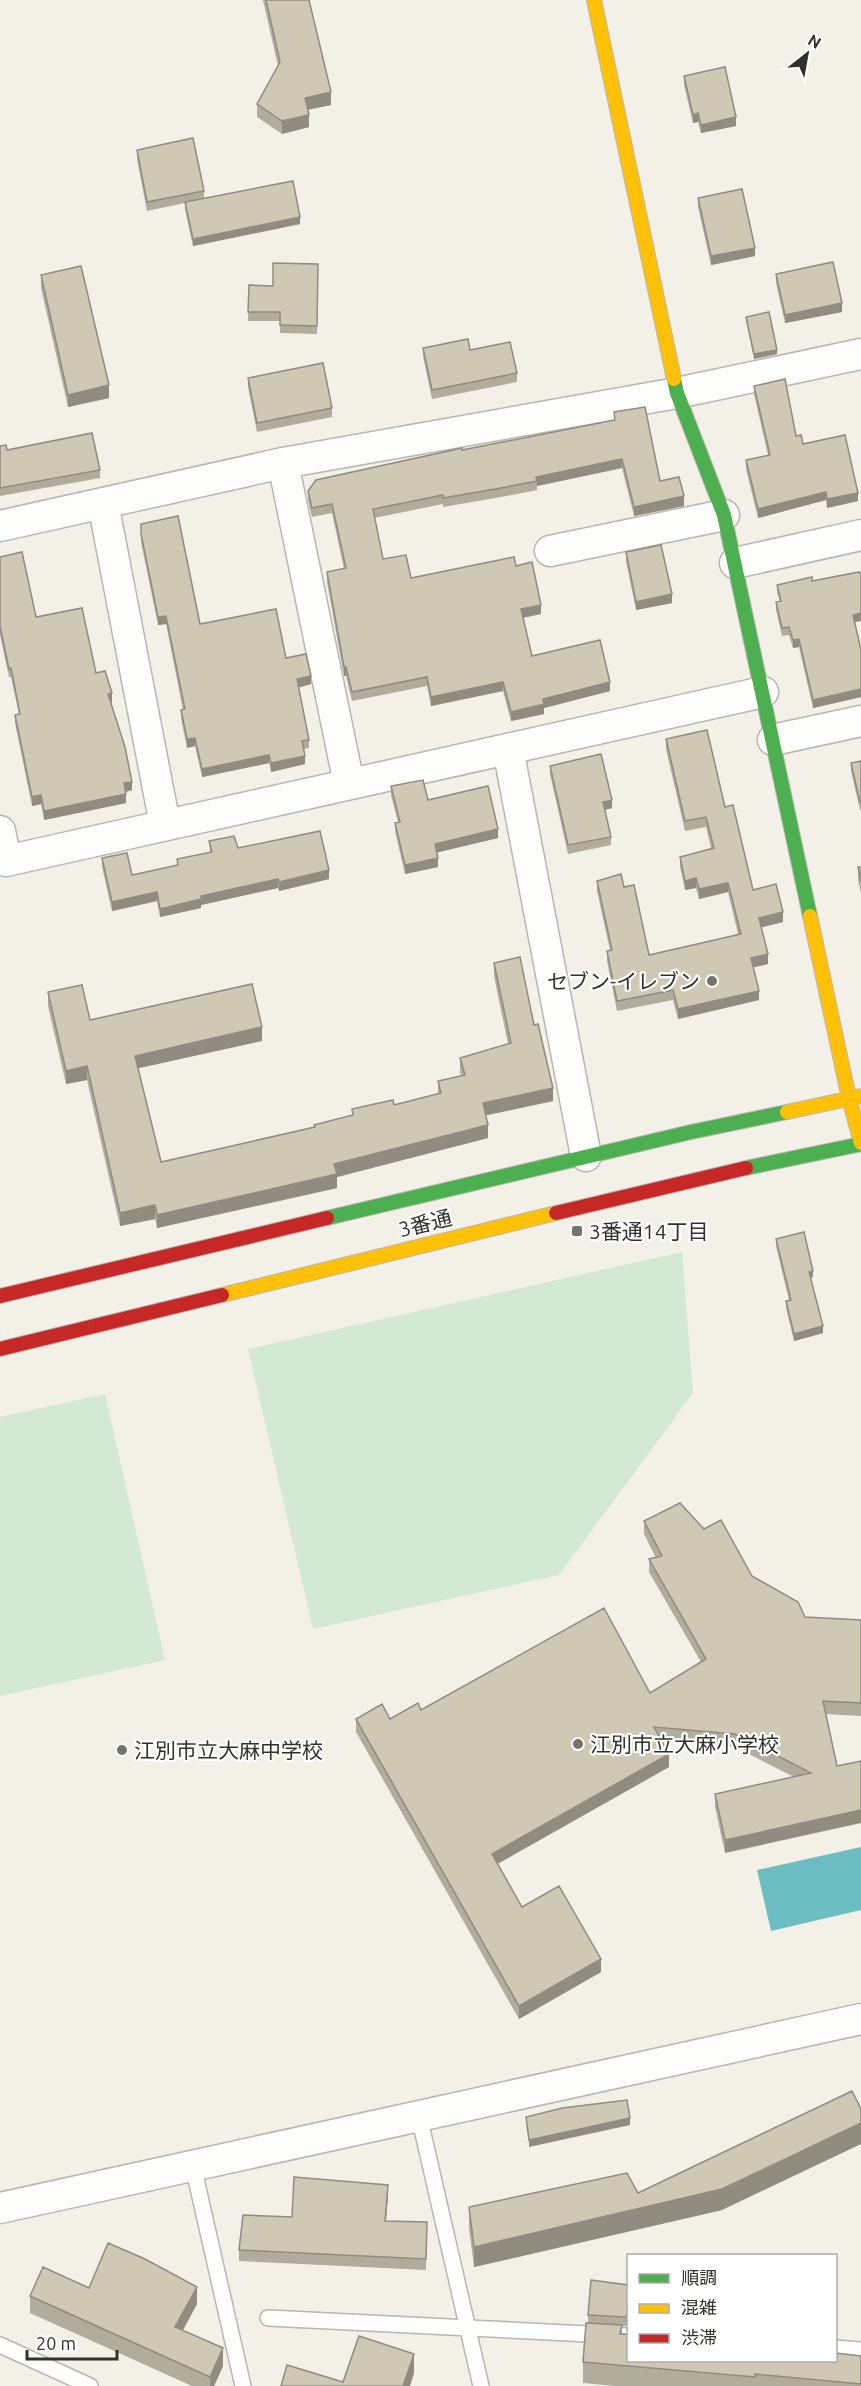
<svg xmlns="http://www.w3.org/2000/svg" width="861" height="2386" font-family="Ubuntu,'Noto Sans JP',sans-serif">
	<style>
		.green { fill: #d4e9d3 }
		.water { fill: #6dbec2 }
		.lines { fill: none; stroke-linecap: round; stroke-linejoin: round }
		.lane-casing { stroke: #b8b6b0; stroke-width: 18 }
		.street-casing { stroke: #b8b6b0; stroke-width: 33 }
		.fast-casing { stroke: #b8b6b0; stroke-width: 16 }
		.slow-casing { stroke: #b8b6b0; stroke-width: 16 }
		.jam-casing { stroke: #b8b6b0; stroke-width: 16 }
		.lane { stroke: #fdfdfc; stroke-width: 15 }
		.street { stroke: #fdfdfc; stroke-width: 30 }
		.fast { stroke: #4caf50; stroke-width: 14 }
		.slow { stroke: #ffc107; stroke-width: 14 }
		.jam { stroke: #c62828; stroke-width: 14 }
		.wall { fill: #b1ac9c }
		.shaded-wall { fill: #908c7f }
		.building { fill: #cec8b5; stroke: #908c7f; stroke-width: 1.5 }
		.poi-dot { fill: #76736d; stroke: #fff; stroke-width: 2 }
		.labels { text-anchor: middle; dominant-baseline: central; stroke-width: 4.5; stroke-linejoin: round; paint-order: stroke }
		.poi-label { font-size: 21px; fill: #32302b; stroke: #fff; text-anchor: start }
		.street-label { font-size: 21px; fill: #32302b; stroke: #fff }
	</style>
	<rect width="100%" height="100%" fill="#f3f0e8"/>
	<!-- green -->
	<path class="green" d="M682 1252 693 1393 559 1575 313 1629 248 1349Z
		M105 1394 165 1660 0 1696V1417Z"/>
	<!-- water -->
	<path class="water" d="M861 1847V1910L771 1931 757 1870Z"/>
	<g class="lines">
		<!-- lane casing -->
		<g class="lane-casing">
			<path id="lane" d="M419 2116 481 2386
				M193 2166 243 2386
				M268 2318 628 2336
				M0 2345 90 2386
				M836 2348 861 2350"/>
		</g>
		<!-- street casing -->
		<g class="street-casing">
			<path id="street" d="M283 463 349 784
				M103 503 165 825
				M0 526 283 463 677 393 861 354
				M550 551 724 515
				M735 563 861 535
				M773 740 861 721
				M508 749 586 1156
				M0 831 6 861 763 692
				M0 2208 861 2019"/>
		</g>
		<!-- fast casing -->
		<g class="fast-casing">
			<path id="fast" d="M674 379 677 393 724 515 810 916
				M746 1168 861 1144
				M327 1218 691 1132 787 1112"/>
		</g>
		<!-- slow casing -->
		<g class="slow-casing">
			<path id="slow" d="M594 0 674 379
				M810 916 849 1098 861 1143
				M787 1112 861 1096
				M222 1295 556 1213"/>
		</g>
		<!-- jam casing -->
		<g class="jam-casing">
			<path id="jam" d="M556 1213 746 1168
				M0 1296 327 1218
				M0 1349 222 1295"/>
		</g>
		<!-- lane -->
		<use href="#lane" class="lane"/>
		<!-- street -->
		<use href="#street" class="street"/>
		<!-- fast -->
		<use href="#fast" class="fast"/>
		<!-- slow -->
		<use href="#slow" class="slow"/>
		<!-- jam -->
		<use href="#jam" class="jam"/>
	</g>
	<!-- wall -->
	<path class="wall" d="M263 0H309L331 105 308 110 309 127 282 134 257 117V104L278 66Z
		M684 76 736 126 701 133 698 122 693 123 684 85Z
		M137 150 204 191V198L300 224 193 246 185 210V203L147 211 137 159Z
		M698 198 755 256 711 265 698 207Z
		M318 264 317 334 280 333V321H248L249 285 273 286Z
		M776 274 842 312 785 323 776 283Z
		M41 275 109 398 68 407 41 288Z
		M746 317 777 354 754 359 746 321Z
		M423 348 470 350 517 373V382L432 399 423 356Z
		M248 378 332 408V417L257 432 248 387Z
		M754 386 796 436 858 501 827 508 826 500 758 518 746 469V460L768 455 754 394Z
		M614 412 660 481 684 506 634 516 622 468 537 486V490L501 497 443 507V504L374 518 383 559 411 578 516 566 541 614 523 618 532 656 610 691 544 708V714L511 721 503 691 431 706 427 686 352 701 346 676H344L327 582V572L344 569 332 513 312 517 308 500V491L462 450 614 420Z
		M0 446 7 450 100 470V478L0 496Z
		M141 524 200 624 286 658 311 684 298 687 309 740V748L304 749 305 764 271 772 269 763 202 777 195 746 187 748 181 718V710H183L166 624 158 625 141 542Z
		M626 552 672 603 636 610 626 561Z
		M0 557 36 617 96 673 112 702H111L132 790 126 792V803L44 820 41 804 32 806 15 723V715L19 714 11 677H9L0 635Z
		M861 573V621L855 622 861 650V697L813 708 799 647 793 648 789 635 782 636 776 610V602L780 601 777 593V585L812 581Z
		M666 739 725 807 753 890 783 922 761 927 768 964 753 967 759 1000 678 1019 673 1000 617 1011 607 961V951L610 950 597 891V881L624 887 649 955 738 934 728 892 699 899 696 888 685 890 680 867V857L711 848 706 827 685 831 666 749Z
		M861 761V810H860L851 771V763Z
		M550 766 612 808 605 810 611 837V845L568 854 550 774Z
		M391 786 428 800 498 838 437 852 438 867 405 874 395 831V823L398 822 391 795Z
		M209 841 238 848 329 879 279 891 278 888 201 905V908L160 917 157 901 112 911 102 867V858L132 875 177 865V859L210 852Z
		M858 867H861V893L858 880Z
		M494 963 534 1025 553 1101 486 1115 488 1138 337 1177V1188L157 1228 155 1219 120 1226 87 1080 66 1084 48 1006V992L90 1020 262 1041 138 1068 161 1162 314 1128V1125L352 1116V1109L394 1105 438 1094V1081L461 1076 460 1072V1058L508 1044 494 976Z
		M776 1239 813 1277 811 1278 823 1333 794 1341 786 1308V1301L789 1300 776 1246Z
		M644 1521 704 1529 752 1576 805 1617 861 1620V1716L826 1714 837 1766 725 1853 715 1807V1794L794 1777 735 1747 661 1740 669 1767 497 1864 522 1907 601 1972 519 2019 356 1732V1719H390L421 1710 650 1693 701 1662 649 1572V1559L656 1558 644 1534Z
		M638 2193 722 2210 474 2267 469 2228V2207Z
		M388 2196 386 2221 427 2222 426 2270 239 2261V2250L292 2217Z
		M628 2285 626 2326H622V2334L861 2356V2386H615L583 2383V2362L588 2323V2315Z
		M89 2288 197 2304 183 2330 223 2366 214 2386H192L30 2313V2296Z"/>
	<!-- shaded-wall -->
	<path class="shaded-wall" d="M331 92V105L305 110V98Z
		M698 113V122L693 123V115Z
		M309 115V127L282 134V121Z
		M736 117V126L701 133V125Z
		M300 217V224L193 246V239Z
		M755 248V256L711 265V256Z
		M842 303V312L785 323V315Z
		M777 350V354L754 359V354Z
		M109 385V398L68 407V395Z
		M622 459V468L537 486 536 477Z
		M826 492V500L758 518V509Z
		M858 493V501L827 508V499Z
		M684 496V506L634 516V507Z
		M672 594V603L636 610V602Z
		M541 605V614L521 618V609Z
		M861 613V621L853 622V615Z
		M166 616V624L158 625V617Z
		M799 639V647L793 648V640Z
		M344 667H346V676H344Z
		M311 676V684L297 688V679Z
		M503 682V691L431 706V697Z
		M610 682V691L544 708V714L511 721V712L543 699Z
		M861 689V697L813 708V700Z
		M112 693V702L108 703V694Z
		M195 738V746L187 748V739Z
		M269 755V763L202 777V769Z
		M305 756V764L271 772V763Z
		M132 782V790L124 792V783Z
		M126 794V803L44 820V811Z
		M41 795V804L32 806V797Z
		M612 800V808L603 810V802Z
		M498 829V838L435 853V844Z
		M438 858V867L405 874V865Z
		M329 870V879L279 891V882Z
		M696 878V888L685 890V881Z
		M278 879V888L201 905V908L160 917V909L201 896Z
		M728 883V892L699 899V889Z
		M157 892V901L112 911V902Z
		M783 912V922L759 928V918Z
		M768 954V964L751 968V958Z
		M759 991V1000L678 1019V1009Z
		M262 1027V1041L135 1069V1056Z
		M87 1066V1080L66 1084V1071Z
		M553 1088V1101L483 1116V1103Z
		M488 1125V1138L337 1177V1188L157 1228V1215L334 1164Z
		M155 1205V1219L120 1226V1213Z
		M813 1271V1277L809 1278V1272Z
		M823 1326V1333L794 1341V1334Z
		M669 1754V1767L492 1867V1854Z
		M861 1810V1823L725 1853V1840Z
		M601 1959V1972L519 2019V2006Z
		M630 2118V2125L529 2147V2140Z
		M861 2123V2144L722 2210 474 2267V2247Z
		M388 2185V2196L385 2231V2221Z
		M197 2287V2304L175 2344V2327Z
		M628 2307V2316L626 2326V2317Z
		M223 2348V2366L214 2386H210V2377Z
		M414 2354V2373L410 2386H403Z"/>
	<!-- building -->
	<path class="building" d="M266 0H309L331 92 305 98 309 115 282 121 257 104 280 62Z
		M725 67 736 117 701 125 698 113 693 115 684 76Z
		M193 138 204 191 147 202 137 150Z
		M293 181 300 217 193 239 185 202Z
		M742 189 755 248 711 256 698 198Z
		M833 262 842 303 785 315 776 274Z
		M273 263 318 264 317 326 280 325V312H248L249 285 273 286Z
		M81 266 109 385 68 395 41 275Z
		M769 312 777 350 754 354 746 317Z
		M468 339 470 350 510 342 517 373 432 390 423 348Z
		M323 363 332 408 257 423 248 378Z
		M785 379 796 436 801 435 803 444 845 435 858 493 827 499 826 492 758 509 746 460 770 455 754 386Z
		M645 407 660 481 679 477 684 496 634 507 622 459 536 477 537 481 501 488 443 498V495L373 509 383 559 406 555 411 578 514 557 516 566 532 562 541 605 521 609 532 656 600 640 610 682 543 699 544 704 511 712 503 682 431 697 427 677 352 692 346 667H344L327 572 346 568 332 504 312 508 308 491 316 480 462 448V450L615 420 614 412Z
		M92 433 100 470 0 488V446L6 445 7 450Z
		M178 516 200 624 276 609 286 658 306 654 311 676 297 679 309 740 302 741 305 756 271 763 269 755 202 769 195 738 187 739 181 710 185 709 166 616 158 617 141 534V524Z
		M661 545 672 594 636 602 626 552Z
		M22 552 36 617 82 608 96 673 105 671 112 693 108 694 125 747 132 782 124 783 126 794 44 811 41 795 32 797 15 715 20 714 11 668 9 669 0 626V557Z
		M859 572V573H861V613L853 615 861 650V689L813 700 799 639 793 640 789 627 782 628 776 602 781 601 777 585 812 577V581Z
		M707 730 725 807 733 805 753 890 776 884 783 912 759 918 768 954 751 958 759 991 678 1009 673 990 617 1001 607 951 612 950 597 881 621 874 624 887 634 885 649 955 741 934 728 883 699 889 696 878 685 881 680 857 714 848 706 817 685 821 666 739Z
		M601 754 612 800 603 802 611 837 568 845 550 766Z
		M861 761V801L860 802 851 763Z
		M423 780 428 800 488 786 498 829 435 844 438 858 405 865 395 823 400 822 391 786Z
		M320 831 329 870 279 882 278 879 201 896V899L160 909 157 892 112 902 102 858 127 853 132 875 178 865 177 859 212 852 209 841 234 836 238 848Z
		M858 867H861V881Z
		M520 957 534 1025 538 1024 553 1088 483 1103 488 1125 334 1164 337 1174 157 1215 155 1205 120 1213 87 1066 66 1071 48 992 82 985 90 1020 252 984 262 1027 135 1056 161 1162 315 1127 314 1125 353 1115 352 1109 393 1100 394 1105 441 1093 438 1081 465 1075 460 1058 511 1043 494 963Z
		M804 1232 813 1271 809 1272 823 1326 794 1334 786 1301 791 1300 776 1239Z
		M680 1503 704 1529 721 1520 752 1576 798 1602 805 1617 861 1620V1703L823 1701 837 1766 861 1761V1810L725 1840 715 1794 811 1773 735 1734 654 1727 669 1754 492 1854 522 1907 559 1886 601 1959 519 2006 356 1719 382 1704 390 1719 418 1703 421 1710 604 1608 650 1693 706 1659 649 1559 662 1556 644 1521Z
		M852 2091 861 2109V2123L722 2189 474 2247 469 2207 627 2173 638 2193Z
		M627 2100 630 2118 529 2140 526 2117 562 2108Z
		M294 2177 388 2185 385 2221 427 2222 426 2259 239 2250 243 2215 292 2217Z
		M108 2243 145 2259 197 2287 175 2327 223 2348 210 2377 30 2296 43 2267 89 2288Z
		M591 2280 628 2285V2307L626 2317 588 2315Z
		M586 2323 622 2325 620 2334H628V2361H836V2353L861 2356V2384L755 2374V2377L583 2362Z
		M359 2336 414 2354 403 2386H281L287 2365 343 2382Z"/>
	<!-- markers -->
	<g class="poi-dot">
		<circle cx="712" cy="981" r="6"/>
		<rect x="571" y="1225" width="12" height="12" rx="3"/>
		<circle cx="578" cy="1744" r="6"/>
		<circle cx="122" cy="1750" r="6"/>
	</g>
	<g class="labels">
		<!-- poi labels -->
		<g class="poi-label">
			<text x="700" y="981" text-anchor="end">セブン-イレブン</text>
			<text x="589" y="1231">3番通14丁目</text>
			<text x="590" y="1744">江別市立大麻小学校</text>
			<text x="134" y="1750">江別市立大麻中学校</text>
		</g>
		<!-- street labels -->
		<g class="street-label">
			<text transform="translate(425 1223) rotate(-14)">3番通</text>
		</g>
	</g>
	<!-- legend -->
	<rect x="627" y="2254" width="210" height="108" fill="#ffffff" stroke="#adacaa" stroke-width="1.5"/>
	<rect x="639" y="2274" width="30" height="9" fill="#4caf50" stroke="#adacaa" stroke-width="1.5"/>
	<text x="681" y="2284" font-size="18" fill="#32302b">順調</text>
	<rect x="639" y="2304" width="30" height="9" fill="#ffc107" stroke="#adacaa" stroke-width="1.5"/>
	<text x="681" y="2314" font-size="18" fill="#32302b">混雑</text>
	<rect x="639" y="2334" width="30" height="9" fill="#c62828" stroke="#adacaa" stroke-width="1.5"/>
	<text x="681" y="2344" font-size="18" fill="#32302b">渋滞</text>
	<!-- north arrow -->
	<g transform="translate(807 54) rotate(31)" stroke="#ffffff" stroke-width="4.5" paint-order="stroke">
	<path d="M0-4.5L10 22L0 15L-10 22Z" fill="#32302b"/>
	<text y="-9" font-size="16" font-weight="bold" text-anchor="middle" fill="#32302b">N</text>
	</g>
	<!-- scale -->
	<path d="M27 2350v9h90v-9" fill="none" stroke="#32302b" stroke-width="3"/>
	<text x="36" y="2350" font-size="18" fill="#32302b" stroke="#ffffff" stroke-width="4.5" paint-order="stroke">20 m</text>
</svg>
